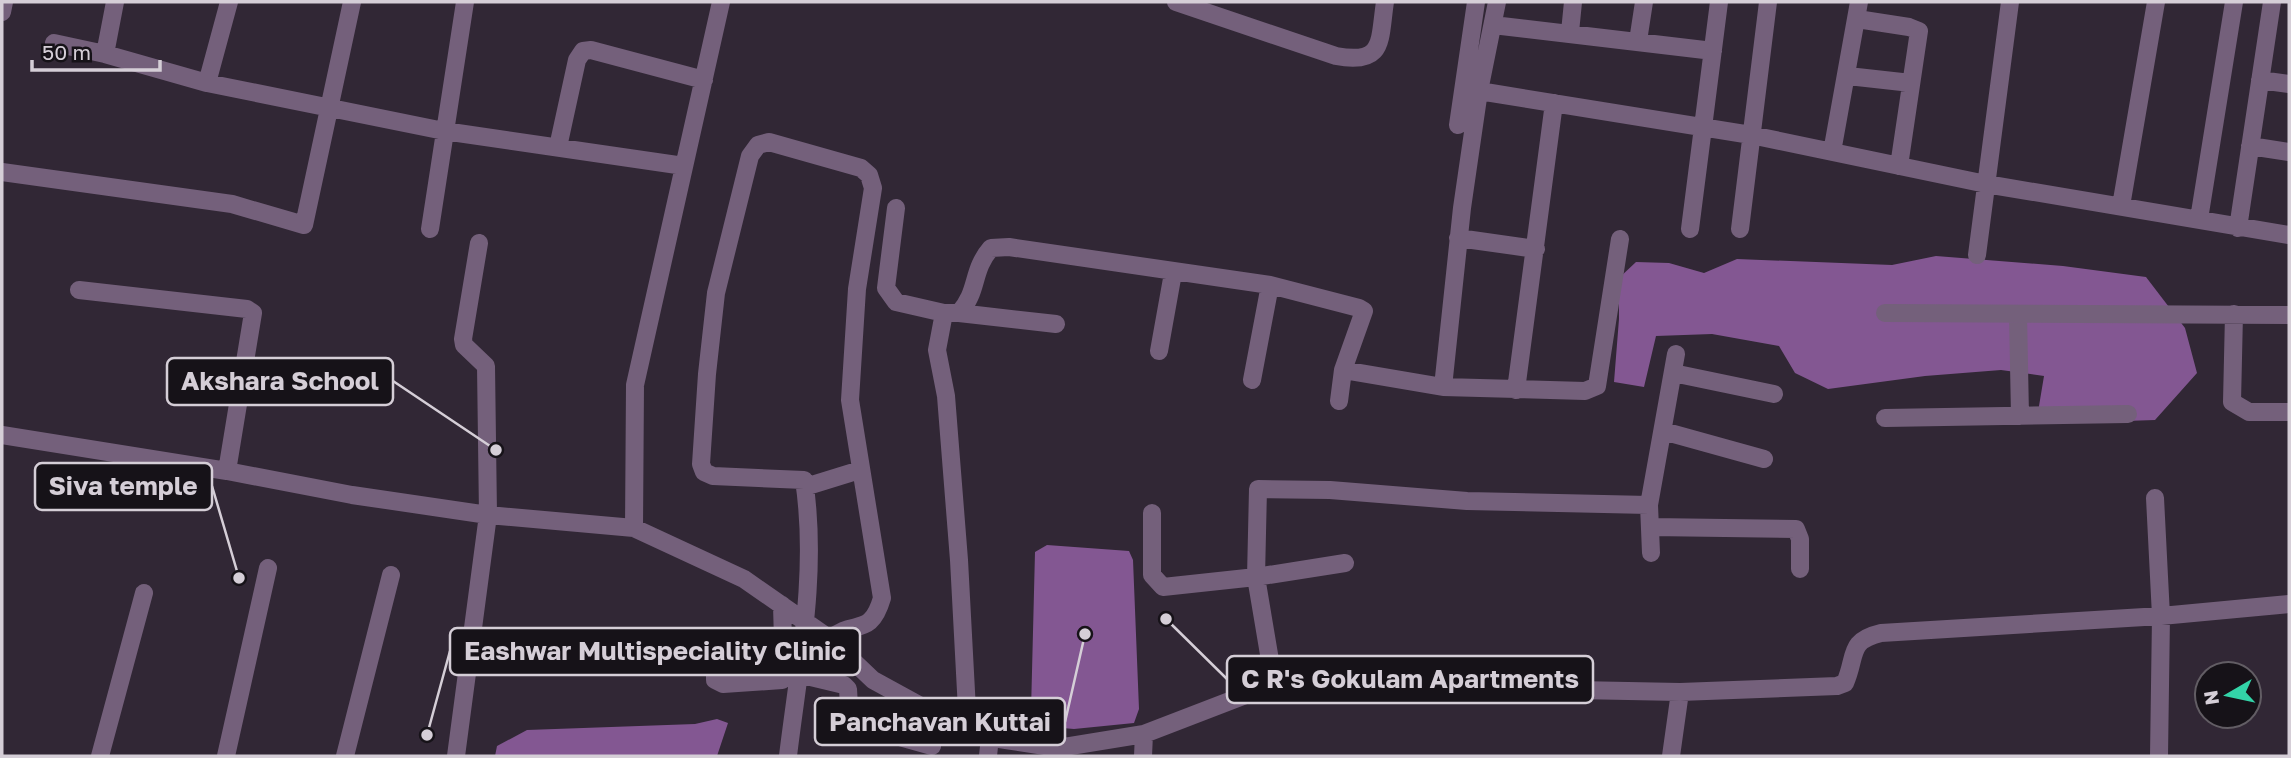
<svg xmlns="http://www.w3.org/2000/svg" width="2291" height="758" font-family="'Golos Text',sans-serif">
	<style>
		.water { fill: #835792 }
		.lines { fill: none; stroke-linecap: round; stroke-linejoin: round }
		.minor { stroke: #74607b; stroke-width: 18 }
		.leader { fill: none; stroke: #d5ced7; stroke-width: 2.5 }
		.callout-dot { fill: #d5ced7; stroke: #161218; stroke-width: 2.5 }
		.callout { fill: #161218; stroke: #d5ced7; stroke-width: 2.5 }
		.callout-label { font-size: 26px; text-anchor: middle; font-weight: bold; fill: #d5ced7 }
	</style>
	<rect width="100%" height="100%" fill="#312735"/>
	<!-- water -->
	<path class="water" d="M1936 256 2063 266 2146 277 2185 328 2197 373 2155 420 2036 424 2044 376 2001 370 1925 376 1828 389 1795 373 1779 346 1712 334 1656 336 1644 387 1614 382 1619 319V278L1636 262 1669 263 1704 273 1737 259 1892 265Z
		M1047 545 1129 551 1133 560 1139 709 1134 723 1074 729 1039 726 1031 711 1035 552Z
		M717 719 728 723 717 756H495L497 746 527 730 695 724Z"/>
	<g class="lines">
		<!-- minor -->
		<path class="minor" d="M1176 2 1336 56C1385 65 1379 41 1385 2
			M2 12 4 2
			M1857 19 1909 27 1919 31 1899 166
			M1493 25 1713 51
			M1570 32 1573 2
			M1638 41 1644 2
			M54 43 105 54 207 83 444 131 684 166
			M105 54 115 2
			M1848 76 1911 83
			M2260 80 2289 84
			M207 83 229 2
			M1479 91 1751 135 1986 184 2289 235
			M1458 125 1476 2
			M2250 146 2289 152
			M558 147 577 60 583 51 591 50 704 80
			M1832 152 1859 2
			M2 172 232 204 304 225 352 2
			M2121 206 2156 2
			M896 208 886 288 896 302 944 313
			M2199 219 2234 2
			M2238 228 2272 2
			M430 229 465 2
			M1690 229 1719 2
			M1740 229 1768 2
			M1458 238 1536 249
			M1977 255 2010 2
			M79 290 247 309 253 313 227 471
			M959 313 1056 324
			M1885 313 2289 315
			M2018 314 2020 416
			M2234 314 2232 402 2249 412H2289
			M1159 351 1173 273
			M1673 373 1774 394
			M1252 380 1270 285
			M1443 387 1585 391 1597 386 1620 239
			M1516 390 1554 103
			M1339 401 1343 370
			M1885 418 2128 414
			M1663 431 1764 459
			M2 435 227 471 352 495 488 515 634 528 744 579 830 639 873 680 937 715 986 737 1058 748 1144 734 1274 684 1680 692 1837 686 1845 683C1857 656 1847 641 1881 633L2161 616 2289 604
			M805 487 860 470
			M2155 498 2161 616 2159 756
			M1152 513V575L1163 587 1256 577 1345 563
			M1651 527 1796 529 1800 539V569
			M634 528 635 385 721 2
			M1651 553 1649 505 1676 354
			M782 605 784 676 782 680 723 684 715 680V638H783
			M798 674 844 685 848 689 850 723 932 746
			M1274 684 1256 577 1258 489 1330 490 1467 501 1649 505
			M968 729 959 560 946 396 937 350 944 313H959C979 291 971 271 991 248L1009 247 1270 285 1359 308 1364 311 1343 370 1443 387 1462 208 1479 91 1497 2
			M100 756 144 593
			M226 756 268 568
			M345 756 391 575
			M456 756 488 515 486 366 464 345 463 339 479 243
			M788 756C799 665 818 572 804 480L713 476 704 472 701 464 707 374 716 293 750 156 758 145 769 142 861 168 869 175 873 188 857 289 850 400 882 598C870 639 854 618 830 639
			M988 756 990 737
			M1143 756 1144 734
			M1671 756 1680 692"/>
	</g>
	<!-- callouts -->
	<path class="leader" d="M496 450L393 381M239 578L212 486M427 735L450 651M1166 619L1227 679M1085 634L1065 722"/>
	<g class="callout-dot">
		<circle cx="496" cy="450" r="7"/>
		<circle cx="239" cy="578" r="7"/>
		<circle cx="427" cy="735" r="7"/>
		<circle cx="1166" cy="619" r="7"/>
		<circle cx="1085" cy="634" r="7"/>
	</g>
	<g class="callout">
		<rect x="167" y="358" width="226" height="47" rx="7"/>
		<rect x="35" y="463" width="177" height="47" rx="7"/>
		<rect x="450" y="628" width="410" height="47" rx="7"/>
		<rect x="1227" y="656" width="366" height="47" rx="7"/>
		<rect x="815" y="698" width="250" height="47" rx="7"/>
	</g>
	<g class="callout-label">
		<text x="280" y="390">Akshara School</text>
		<text x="123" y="495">Siva temple</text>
		<text x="655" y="660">Eashwar Multispeciality Clinic</text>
		<text x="1410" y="688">C R's Gokulam Apartments</text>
		<text x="940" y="731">Panchavan Kuttai</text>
	</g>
	<!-- border -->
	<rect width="2291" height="758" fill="none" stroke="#d5ced7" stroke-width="7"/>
	<!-- north arrow -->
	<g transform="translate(2228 695) rotate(261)"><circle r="33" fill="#161218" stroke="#625d64" stroke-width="2"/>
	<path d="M0-5L12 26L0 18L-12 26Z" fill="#33d4a8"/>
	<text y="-10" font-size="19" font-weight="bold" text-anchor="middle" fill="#d5ced7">N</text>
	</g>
	<!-- scale -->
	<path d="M32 60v10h128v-10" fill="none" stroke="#d5ced7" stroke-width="3.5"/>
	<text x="42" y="60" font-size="21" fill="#d5ced7" stroke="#161218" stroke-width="5" paint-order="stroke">50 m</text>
</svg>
